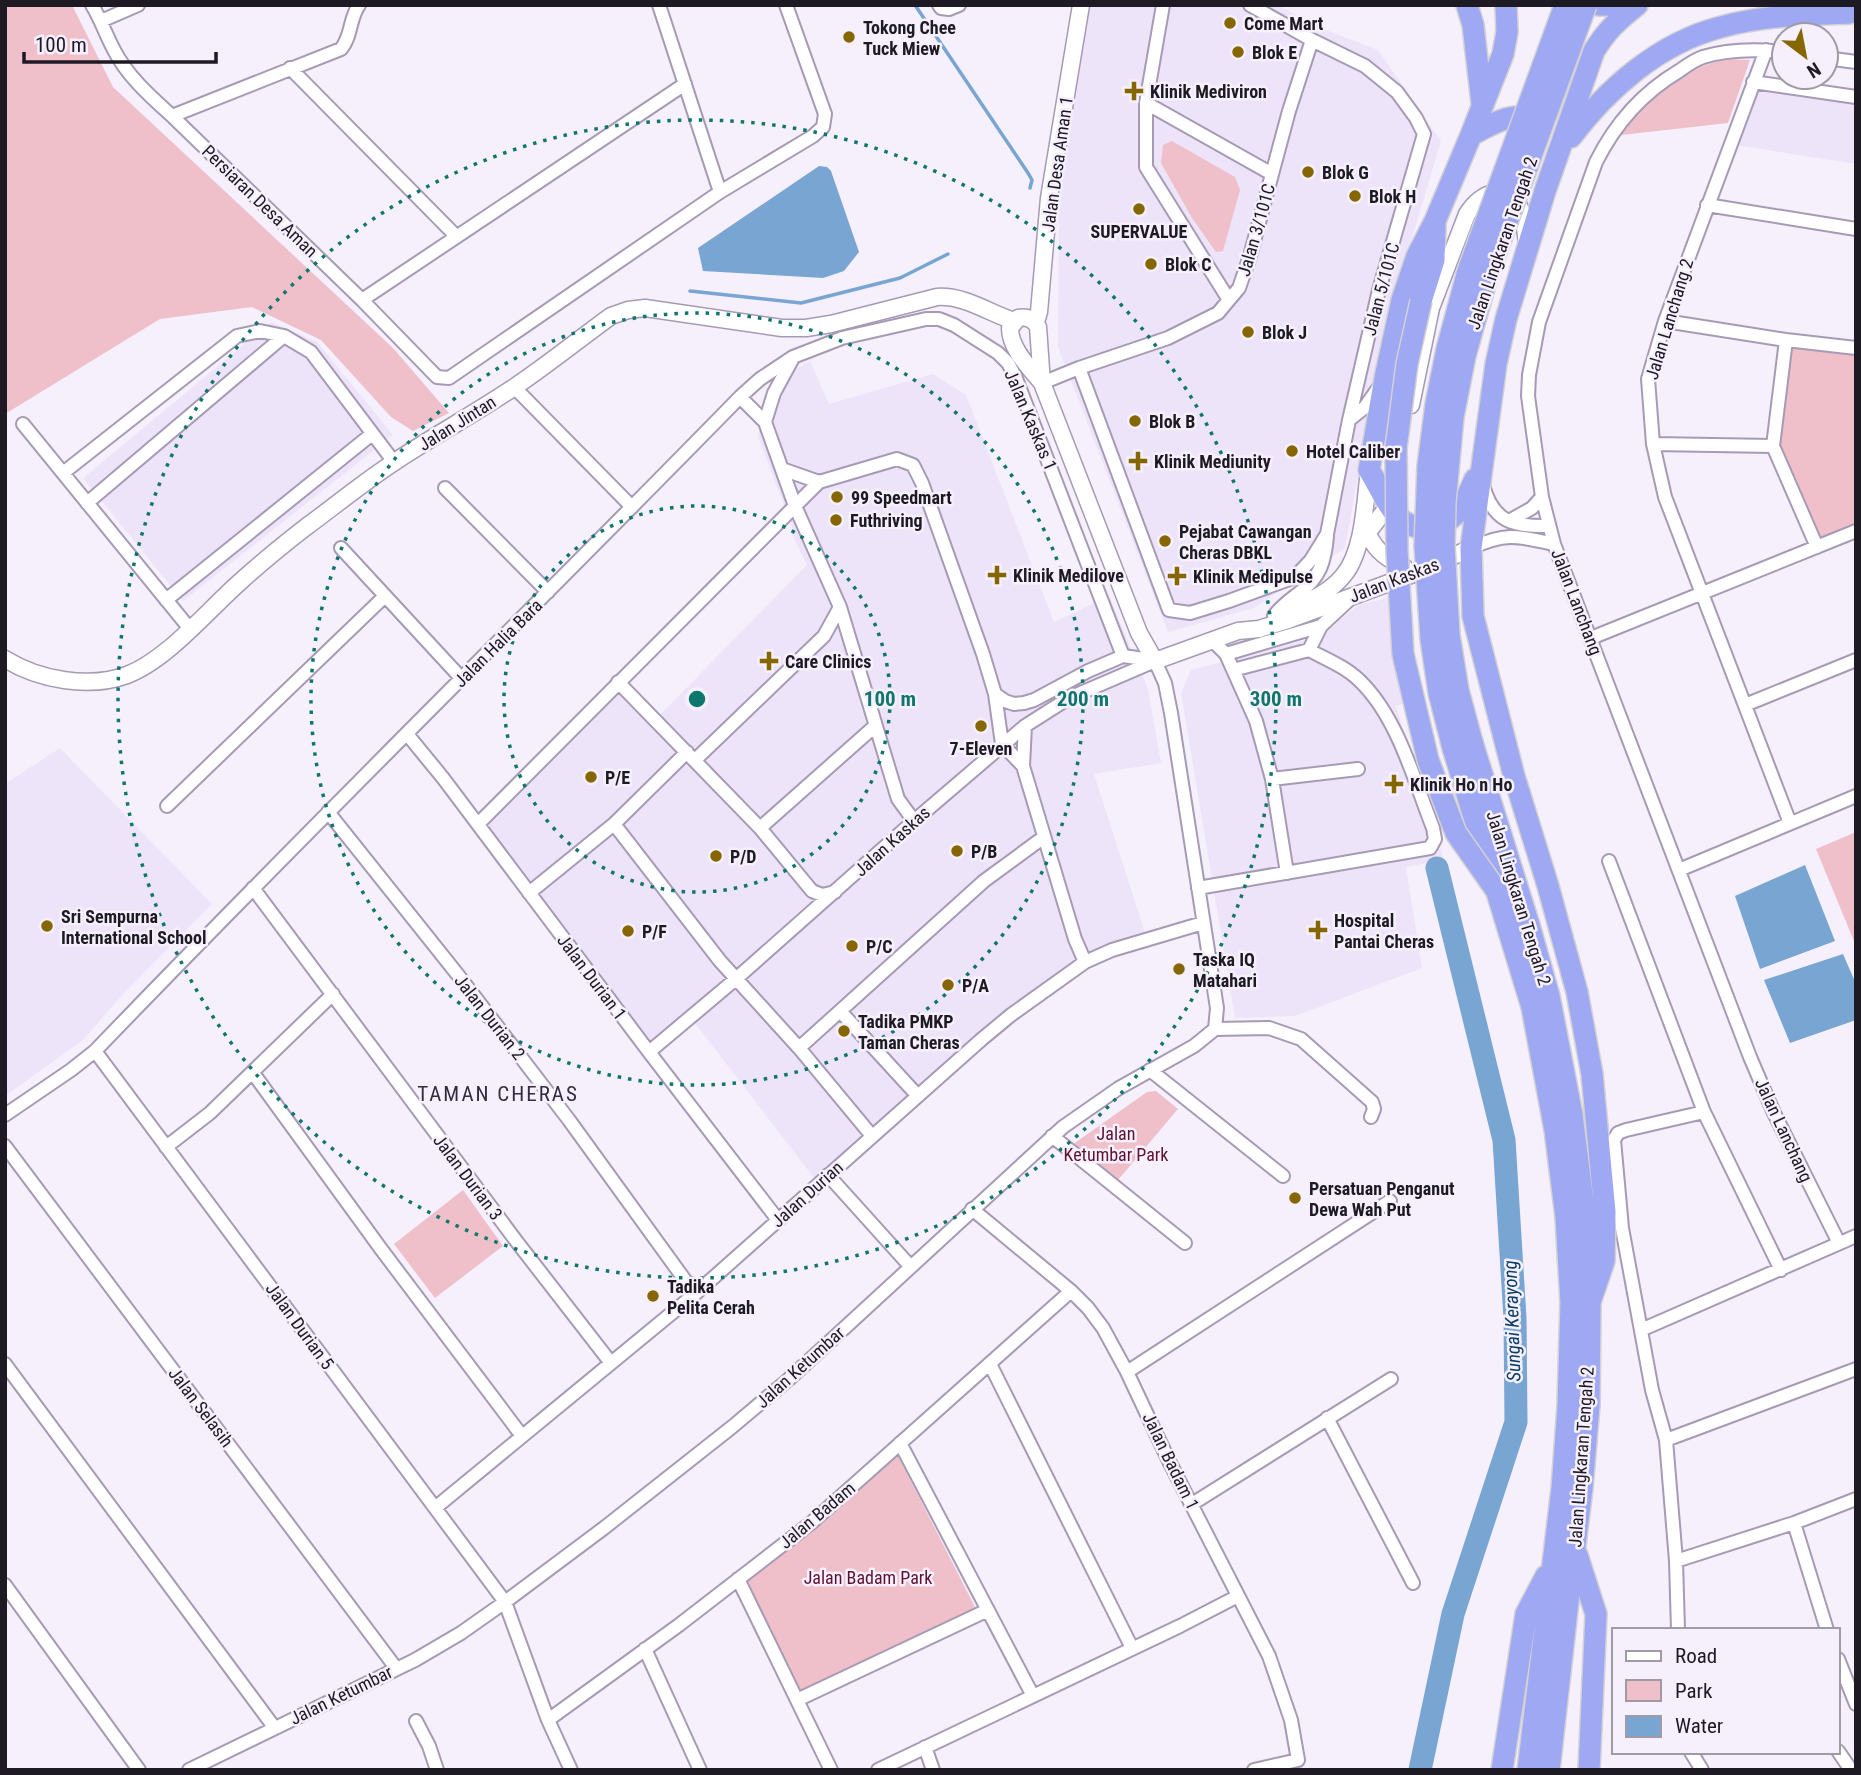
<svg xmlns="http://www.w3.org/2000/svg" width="1861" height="1775" font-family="'Roboto Condensed',sans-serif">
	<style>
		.built { fill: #eee4fa }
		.green { fill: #efbfca }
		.water { fill: #78a5d1 }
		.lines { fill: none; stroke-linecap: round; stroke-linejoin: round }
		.stream { stroke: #78a5d1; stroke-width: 3.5 }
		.river { stroke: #78a5d1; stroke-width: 23 }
		.minor-casing { stroke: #a69ab5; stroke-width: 16 }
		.tertiary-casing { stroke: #a69ab5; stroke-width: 19 }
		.trunk-casing { stroke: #d2d1d3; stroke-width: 24 }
		.minor { stroke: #fff; stroke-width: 12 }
		.tertiary { stroke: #fff; stroke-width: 16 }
		.trunk { stroke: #9fa8f2; stroke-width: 21 }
		.trunk-bridge-casing { stroke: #d2d1d3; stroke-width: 24; stroke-linecap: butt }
		.trunk-bridge { stroke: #9fa8f2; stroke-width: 21 }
		.ring { fill: none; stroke: #0f766e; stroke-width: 3.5; stroke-dasharray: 3.5 7 }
		.poi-dot { fill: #856600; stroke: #f5f0fc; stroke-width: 2.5 }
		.labels { text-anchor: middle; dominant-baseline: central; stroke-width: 5; stroke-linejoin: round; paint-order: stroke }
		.poi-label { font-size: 18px; font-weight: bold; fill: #1e1a24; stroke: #f5f0fc; text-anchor: start }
		.street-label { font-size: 18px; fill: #1e1a24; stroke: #f5f0fc }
		.park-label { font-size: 18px; fill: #5e112f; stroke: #f5f0fc }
		.water-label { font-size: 19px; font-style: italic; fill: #0a3e67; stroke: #f5f0fc }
		.quarter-label { font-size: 21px; letter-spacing: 2px; fill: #352b41; stroke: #f5f0fc }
		.centre { fill: #0f766e; stroke: #f5f0fc; stroke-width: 3.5 }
		.ring-label { font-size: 21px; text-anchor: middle; font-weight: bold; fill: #0f766e; stroke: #f5f0fc; stroke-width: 5; stroke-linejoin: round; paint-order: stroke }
	</style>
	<rect width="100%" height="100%" fill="#f5f0fc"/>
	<!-- built -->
	<path class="built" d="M1086 5H1278L1321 28 1378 50 1441 141 1385 328 1345 548 1254 608 1168 632 1058 347 1059 202Z
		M1757 88 1856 102V164L1735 145Z
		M271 322 317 342 393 435 183 601 83 478Z
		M810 361 829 404 933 374 966 395 1054 622 1109 596 1148 689 1161 763 1094 774 1148 942 1087 967 982 1043 821 1187 688 1014 650 1045 486 821 625 684 659 716 807 565 791 532 793 529 758 437 765 400 796 369Z
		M1388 598 1405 703 1396 706 1444 860 1406 867 1422 968 1295 1016 1235 1018 1181 693 1191 670 1321 636 1358 605Z
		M60 748 212 904 124 993 83 1040 5 1096V784Z"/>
	<!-- green -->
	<path class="green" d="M5 5H72L113 87 393 348 449 413 413 431 391 417 321 340 252 307 160 319 5 414Z
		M1728 59 1750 60 1728 123 1621 135 1630 118 1687 70Z
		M1172 141 1235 177 1240 190 1223 251 1216 252 1192 218 1161 163 1163 145Z
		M1786 340 1856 348V531L1817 547 1773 446Z
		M1856 832V946L1816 849Z
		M1156 1091 1178 1109 1118 1180 1072 1145 1147 1092Z
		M463 1190 503 1246 435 1298 394 1244Z
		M896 1452 977 1611 797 1700 738 1579Z"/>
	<!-- water -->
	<path class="water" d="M819 166 827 167 831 171 859 252 844 271 823 278 703 271 698 248Z
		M1805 865 1835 941 1760 969 1735 896Z
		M1843 954 1856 984V1020L1790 1043 1764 980Z"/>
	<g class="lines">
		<!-- stream -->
		<path class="stream" d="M915 5 1028 173 1032 180 1030 188
			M690 291 801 303 900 278 948 254"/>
		<!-- river -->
		<path class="river" d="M1420 1770 1453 1614 1516 1422 1515 1318 1504 1140 1437 868"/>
		<!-- minor casing -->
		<g class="minor-casing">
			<path id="minor" d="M92 5C101 20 106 35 114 50 127 76 151 97 172 116L362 300 437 377 449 378 720 192 813 136 823 127 825 114 786 5
				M659 5 720 192
				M939 5 941 8 949 9 959 5
				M1163 5 1146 103V167L1229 300
				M101 21 138 5
				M1766 50 1665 321 1648 379 1653 444 1665 497 1790 823
				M1784 52C1757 49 1729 49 1703 57 1694 60 1686 66 1679 71 1642 93 1615 124 1596 162L1539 322 1529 375 1528 396 1542 497 1554 544 1750 1057 1774 1113 1839 1243
				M1826 58 1856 62
				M290 68 456 236
				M1753 82 1856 97
				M1146 103 1272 174
				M172 116 341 49C352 36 349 19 359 5
				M1707 205 1856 229
				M362 300 685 84
				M1665 321 1786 340 1856 348
				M1786 340 1773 446 1817 547
				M1079 368 1169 610 1190 613 1229 601 1295 577 1311 560 1327 534 1349 420 1379 290 1424 134 1416 118 1397 92 1365 66 1312 40 1250 5
				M1042 383 1079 368 1168 338 1218 313 1239 288 1250 256 1289 111 1312 40
				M514 387 632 507
				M740 397 765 422 795 506 840 607 898 799 914 821
				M1349 420 1365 407 1379 387
				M765 422 774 393 793 358
				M23 424 190 629
				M1653 444 1773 446
				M782 469 819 482
				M63 473 237 336 260 331 284 336 311 352 394 462
				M1483 485C1493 522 1513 527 1549 526
				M445 488 548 592
				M87 503 284 336
				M1509 521 1532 508 1542 497
				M341 548 462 679
				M1471 548C1507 532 1517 536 1554 544
				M166 600 372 434
				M1274 616C1281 606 1290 600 1299 593 1320 578 1325 561 1327 536
				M1591 638 1856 531
				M1212 640 1226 654 1256 721 1272 779 1287 873
				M1309 650 1321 626 1350 599
				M1226 654 1321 626
				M1155 661 1165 683 1171 713 1217 1008 1215 1029
				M618 682 760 828 812 891 822 895 835 892
				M995 694 1005 701 1014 704 1024 703 1034 700 1088 671 1123 656 1151 660
				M1745 705 1856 660
				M1025 726 1023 766 1075 939 1085 962
				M407 734 443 778 649 1052 778 1220
				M1002 744 1023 766
				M695 760 824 636 840 607
				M1272 779 1358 769
				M167 806 385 596
				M328 812 458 975 569 1120 695 1294
				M478 824 819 482 897 459 913 465 922 483 983 654 995 694 1002 744
				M614 824 720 961 799 1048 872 1136
				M760 828 875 726
				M1609 861 1704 1112 1781 1270
				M1679 870 1856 796
				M253 888 517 1242 611 1363
				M1198 888 1430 848 1435 839 1433 828C1414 780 1398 718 1360 681 1346 667 1326 659 1309 650L1233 670
				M529 893 614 824 687 752
				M840 1011 917 1095
				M799 1048 984 881 1044 837
				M95 1051 505 1602 548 1720 571 1770
				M649 1052 737 978 914 821 1025 726 1069 698 1155 661
				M1150 1070 1283 1176
				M253 1073 381 1249 522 1436
				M5 1115 71 1070 95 1051C307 830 526 616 740 397L760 379 793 357 842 338 926 319H939L954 325 998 353 1008 363 1015 376 1123 656
				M1052 1136 1185 1243
				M5 1146 396 1668
				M166 1147 210 1113 333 994
				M828 1175 910 1266
				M972 1209 1071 1291 1088 1308 1103 1328 1127 1372 1169 1461 1269 1656 1291 1720 1298 1760 1254 1770
				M1641 1330 1856 1236
				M5 1364 274 1727
				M990 1364 1132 1648
				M1127 1372 1390 1201
				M1327 1418 1413 1583
				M1666 1440 1856 1369
				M900 1443 1033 1696
				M1192 1504 1391 1379
				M435 1508 695 1294 982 1039 1011 1015 1085 962 1112 950 1203 923
				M1794 1523 1827 1630
				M1676 1561 1794 1523 1856 1499
				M738 1579 831 1770
				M5 1585 139 1770
				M1678 1630 1676 1561 1666 1440 1652 1390 1622 1228 1614 1140 1618 1133 1626 1130 1704 1112
				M645 1649 700 1770
				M1838 1659 1856 1704
				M797 1700 988 1610
				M548 1720 679 1625 811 1523 1071 1291
				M416 1721 429 1746 437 1770
				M925 1747 933 1770
				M1838 1751 1851 1770
				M1691 1752 1702 1770
				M189 1770 415 1660 461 1633 505 1602 604 1528 732 1427 789 1379 1063 1127 1119 1088 1194 1046 1215 1029 1269 1028 1301 1039 1372 1102 1374 1109 1371 1117
				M878 1770 1180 1626 1238 1596"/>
		</g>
		<!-- tertiary casing -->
		<g class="tertiary-casing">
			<path id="tertiary" d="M1036 322 1039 312 1049 198 1081 5
				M1042 383 1038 327C1034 319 1027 316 1018 318L1010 328C1010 349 1030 368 1042 383L1139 633 1155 661 1238 631 1259 629 1288 620 1416 573 1471 548
				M1411 405 1431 308 1467 214C1480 194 1506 180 1520 208 1525 219 1525 231 1527 242
				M1363 525C1374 548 1381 556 1404 567
				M1360 542 1390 504 1391 495
				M1292 608C1310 601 1330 592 1343 576 1364 552 1365 501 1369 470
				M5 659C39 680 89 689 127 675 167 660 209 609 241 581 262 562 284 544 306 527 336 505 365 481 396 461 434 436 474 414 513 388 546 366 578 340 611 316L628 310 645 308 782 328H806L831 324 937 297C964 295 989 313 1014 321"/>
		</g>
		<!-- trunk casing -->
		<g class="trunk-casing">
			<path id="trunk" d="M1467 5 1473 25 1482 103
				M1599 5H1609
				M1471 135C1493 124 1518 106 1539 126
				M1571 137C1608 88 1659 43 1721 27 1763 15 1807 15 1850 13
				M1421 301 1434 260 1435 226
				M1475 479C1470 490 1465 503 1457 513 1441 529 1416 534 1398 517 1386 504 1378 484 1369 470L1385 378 1402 300 1417 256 1435 221 1471 135 1503 54 1507 32 1506 5
				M1472 742 1529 925 1549 996 1572 1115 1585 1218 1590 1302 1589 1405 1582 1488 1567 1610 1549 1770
				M1453 748 1532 1007 1555 1130 1566 1217 1571 1302 1568 1407 1562 1489 1528 1770
				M1590 1302 1604 1261 1605 1212 1592 1074 1577 992 1548 886 1514 776 1473 616 1471 548 1496 364 1506 319 1545 191 1594 51C1607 30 1618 20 1637 5
				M1577 1555 1596 1614 1589 1770
				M1502 1770 1526 1614 1546 1576"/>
		</g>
		<!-- minor -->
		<use href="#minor" class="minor"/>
		<!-- tertiary -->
		<use href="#tertiary" class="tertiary"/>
		<!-- trunk -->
		<use href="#trunk" class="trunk"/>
		<!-- trunk-bridge casing -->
		<g class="trunk-bridge-casing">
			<path id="trunk-bridge" d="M1421 301 1407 364 1396 448 1397 550 1403 654 1428 760 1456 833 1496 890
				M1472 742 1458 690 1449 635 1444 545 1445 503 1453 417 1465 356 1487 277 1586 5
				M1453 748 1439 693 1431 639 1425 546 1428 466 1436 404 1447 349 1468 271 1565 5"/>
		</g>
		<!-- trunk-bridge -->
		<use href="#trunk-bridge" class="trunk-bridge"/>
	</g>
	<!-- distance rings -->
	<g class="ring">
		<circle cx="697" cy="699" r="193"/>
		<circle cx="697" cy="699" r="386"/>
		<circle cx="697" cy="699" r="579"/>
	</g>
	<!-- markers -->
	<g class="poi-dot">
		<circle cx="1230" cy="23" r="7"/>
		<circle cx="849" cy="37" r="7"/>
		<circle cx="1238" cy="52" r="7"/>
		<path d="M1130.5 80.5h7v7h7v7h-7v7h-7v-7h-7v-7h7z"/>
		<circle cx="1308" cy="172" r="7"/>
		<circle cx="1355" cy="196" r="7"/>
		<circle cx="1139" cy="209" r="7"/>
		<circle cx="1151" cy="264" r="7"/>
		<circle cx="1248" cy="332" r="7"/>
		<circle cx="1135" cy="421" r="7"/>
		<circle cx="1292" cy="451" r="7"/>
		<path d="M1134.5 450.5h7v7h7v7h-7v7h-7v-7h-7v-7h7z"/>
		<circle cx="837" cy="497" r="7"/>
		<circle cx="836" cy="520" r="7"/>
		<circle cx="1165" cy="541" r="7"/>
		<path d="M993.5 564.5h7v7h7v7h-7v7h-7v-7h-7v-7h7z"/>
		<path d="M1173.5 565.5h7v7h7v7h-7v7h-7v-7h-7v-7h7z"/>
		<path d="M765.5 650.5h7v7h7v7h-7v7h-7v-7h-7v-7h7z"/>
		<circle cx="981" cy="726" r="7"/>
		<circle cx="591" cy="777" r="7"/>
		<path d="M1390.5 773.5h7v7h7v7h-7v7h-7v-7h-7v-7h7z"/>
		<circle cx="957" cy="851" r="7"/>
		<circle cx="716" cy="856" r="7"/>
		<circle cx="47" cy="926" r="7"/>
		<path d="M1314.5 919.5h7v7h7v7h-7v7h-7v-7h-7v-7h7z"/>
		<circle cx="628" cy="931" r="7"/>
		<circle cx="852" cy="946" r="7"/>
		<circle cx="1179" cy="969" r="7"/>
		<circle cx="948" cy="985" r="7"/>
		<circle cx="844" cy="1031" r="7"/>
		<circle cx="1295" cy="1198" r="7"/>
		<circle cx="653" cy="1296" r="7"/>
	</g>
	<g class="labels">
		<!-- poi labels -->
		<g class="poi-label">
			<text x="1244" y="23">Come Mart</text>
			<text x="863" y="27">Tokong Chee<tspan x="863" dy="21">Tuck Miew</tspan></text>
			<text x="1252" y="52">Blok E</text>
			<text x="1150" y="91">Klinik Mediviron</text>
			<text x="1322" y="172">Blok G</text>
			<text x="1369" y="196">Blok H</text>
			<text x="1139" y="231" text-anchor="middle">SUPERVALUE</text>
			<text x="1165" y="264">Blok C</text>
			<text x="1262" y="332">Blok J</text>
			<text x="1149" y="421">Blok B</text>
			<text x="1306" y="451">Hotel Caliber</text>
			<text x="1154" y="461">Klinik Mediunity</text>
			<text x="851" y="497">99 Speedmart</text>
			<text x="850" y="520">Futhriving</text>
			<text x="1179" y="531">Pejabat Cawangan<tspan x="1179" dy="21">Cheras DBKL</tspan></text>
			<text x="1013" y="575">Klinik Medilove</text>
			<text x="1193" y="576">Klinik Medipulse</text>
			<text x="785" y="661">Care Clinics</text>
			<text x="981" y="748" text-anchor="middle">7-Eleven</text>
			<text x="605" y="777">P/E</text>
			<text x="1410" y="784">Klinik Ho n Ho</text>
			<text x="971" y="851">P/B</text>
			<text x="730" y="856">P/D</text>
			<text x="61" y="916">Sri Sempurna<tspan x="61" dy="21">International School</tspan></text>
			<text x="1334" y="920">Hospital<tspan x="1334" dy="21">Pantai Cheras</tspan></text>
			<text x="642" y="931">P/F</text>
			<text x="866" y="946">P/C</text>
			<text x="1193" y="959">Taska IQ<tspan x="1193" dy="21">Matahari</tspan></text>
			<text x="962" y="985">P/A</text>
			<text x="858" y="1021">Tadika PMKP<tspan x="858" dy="21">Taman Cheras</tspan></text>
			<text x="1309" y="1188">Persatuan Penganut<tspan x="1309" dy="21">Dewa Wah Put</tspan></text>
			<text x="667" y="1286">Tadika<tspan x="667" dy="21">Pelita Cerah</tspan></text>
		</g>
		<!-- street labels -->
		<g class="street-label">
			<text transform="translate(1057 164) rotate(-82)">Jalan Desa Aman 1</text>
			<text transform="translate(260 201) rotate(44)">Persiaran Desa Aman</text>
			<text transform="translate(1256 230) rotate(-74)">Jalan 3/101C</text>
			<text transform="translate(1502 243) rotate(-71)">Jalan Lingkaran Tengah 2</text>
			<text transform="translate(1381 289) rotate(-75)">Jalan 5/101C</text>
			<text transform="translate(1669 319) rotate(-73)">Jalan Lanchang 2</text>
			<text transform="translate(1031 420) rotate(67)">Jalan Kaskas 1</text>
			<text transform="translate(457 423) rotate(-32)">Jalan Jintan</text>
			<text transform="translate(1394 580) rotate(-21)">Jalan Kaskas</text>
			<text transform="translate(1577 602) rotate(69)">Jalan Lanchang</text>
			<text transform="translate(498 643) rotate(-45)">Jalan Halia Bara</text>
			<text transform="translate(892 841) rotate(-42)">Jalan Kaskas</text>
			<text transform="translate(1519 898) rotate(73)">Jalan Lingkaran Tengah 2</text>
			<text transform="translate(592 977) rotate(53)">Jalan Durian 1</text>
			<text transform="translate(490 1017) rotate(52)">Jalan Durian 2</text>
			<text transform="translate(1784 1130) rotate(65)">Jalan Lanchang</text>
			<text transform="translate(468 1177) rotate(53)">Jalan Durian 3</text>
			<text transform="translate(807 1194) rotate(-42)">Jalan Durian</text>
			<text transform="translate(300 1326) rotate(54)">Jalan Durian 5</text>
			<text transform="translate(800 1367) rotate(-42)">Jalan Ketumbar</text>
			<text transform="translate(201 1407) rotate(53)">Jalan Selasih</text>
			<text transform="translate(1581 1457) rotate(-86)">Jalan Lingkaran Tengah 2</text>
			<text transform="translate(1171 1461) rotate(64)">Jalan Badam 1</text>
			<text transform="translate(817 1515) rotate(-40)">Jalan Badam</text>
			<text transform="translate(341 1695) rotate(-26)">Jalan Ketumbar</text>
		</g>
		<!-- park labels -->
		<g class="park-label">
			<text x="1116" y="1133">Jalan<tspan x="1116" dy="21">Ketumbar Park</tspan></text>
			<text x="868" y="1577">Jalan Badam Park</text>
		</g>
		<!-- water labels -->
		<g class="water-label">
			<text transform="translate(1512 1321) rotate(-92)">Sungai Kerayong</text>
		</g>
		<!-- quarter labels -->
		<g class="quarter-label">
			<text x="498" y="1094">TAMAN CHERAS</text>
		</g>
	</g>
	<circle cx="697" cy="699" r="10" class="centre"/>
	<g class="ring-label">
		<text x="890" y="706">100 m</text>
		<text x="1083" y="706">200 m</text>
		<text x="1276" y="706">300 m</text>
	</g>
	<!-- border -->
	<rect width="1861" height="1775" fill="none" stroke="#1e1a24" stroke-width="14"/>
	<!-- legend -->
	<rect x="1612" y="1628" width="228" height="126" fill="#f5f0fc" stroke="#9f9aa6" stroke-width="2"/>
	<rect x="1626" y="1651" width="35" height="10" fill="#ffffff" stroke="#9f9aa6" stroke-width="2"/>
	<text x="1675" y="1663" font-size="21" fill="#1e1a24">Road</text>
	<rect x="1626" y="1680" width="35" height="21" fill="#efbfca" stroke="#9f9aa6" stroke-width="2"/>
	<text x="1675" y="1698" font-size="21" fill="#1e1a24">Park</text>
	<rect x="1626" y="1716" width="35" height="21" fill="#78a5d1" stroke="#9f9aa6" stroke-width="2"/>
	<text x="1675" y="1733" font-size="21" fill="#1e1a24">Water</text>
	<!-- north arrow -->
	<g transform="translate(1805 56) rotate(148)"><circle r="33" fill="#f5f0fc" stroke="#9f9aa6" stroke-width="2"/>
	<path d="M0-5L12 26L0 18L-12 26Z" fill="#856600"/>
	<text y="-10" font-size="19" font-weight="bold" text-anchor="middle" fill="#1e1a24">N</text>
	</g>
	<!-- scale -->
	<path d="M24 52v10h192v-10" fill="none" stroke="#1e1a24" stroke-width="3.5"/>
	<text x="35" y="52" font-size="21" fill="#1e1a24" stroke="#f5f0fc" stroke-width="5" paint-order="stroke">100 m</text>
</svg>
